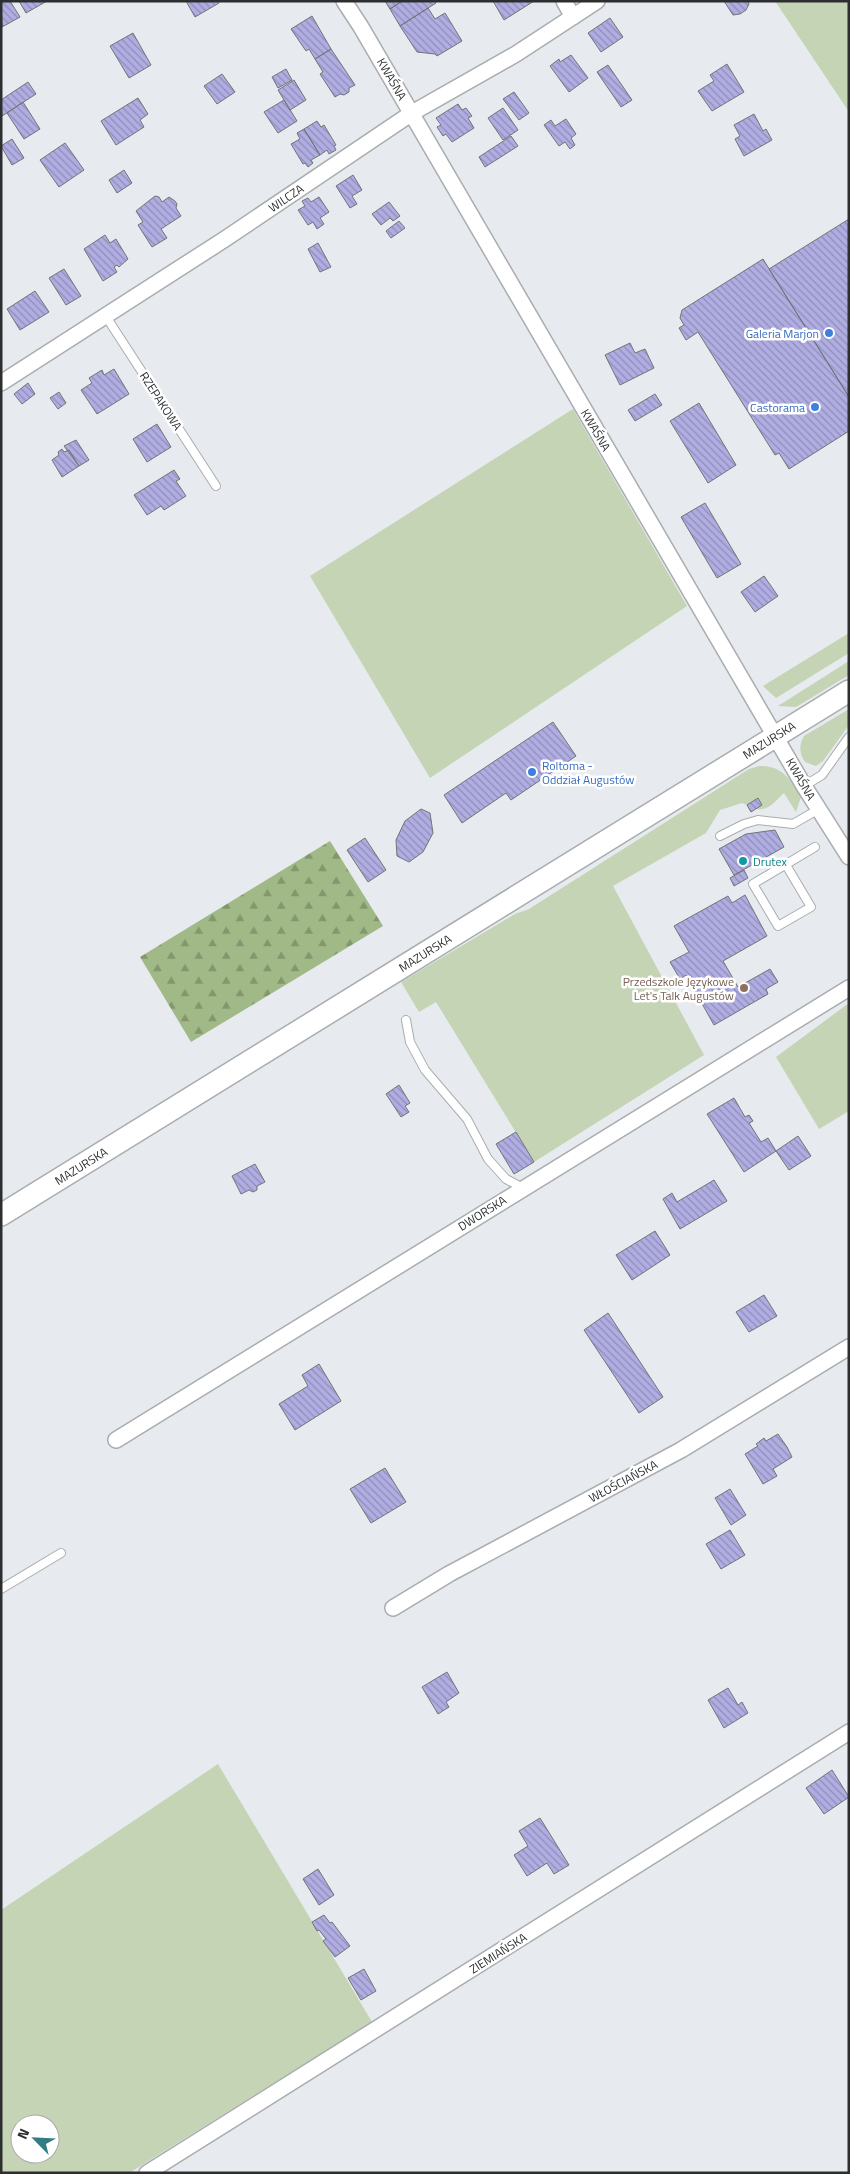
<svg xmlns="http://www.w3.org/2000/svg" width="850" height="2174" font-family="'Titillium Web',sans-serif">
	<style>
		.grass { fill: #c4d4b4; fill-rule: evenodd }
		.forest { fill: url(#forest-firs) }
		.building { fill: url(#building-back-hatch); stroke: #737377 }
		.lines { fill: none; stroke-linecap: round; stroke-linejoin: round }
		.lane-casing { stroke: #a9adb0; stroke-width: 10 }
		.street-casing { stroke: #a9adb0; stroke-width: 18 }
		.secondary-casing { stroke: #a9adb0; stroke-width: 24 }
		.lane { stroke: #fff; stroke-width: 8 }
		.street { stroke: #fff; stroke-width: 15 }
		.secondary { stroke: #fff; stroke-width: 21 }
		.shop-dot { fill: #3f7fe0; stroke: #fff; stroke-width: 2 }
		.culture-dot { fill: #0f9aa8; stroke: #fff; stroke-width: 2 }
		.education-dot { fill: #8d6e63; stroke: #fff; stroke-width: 2 }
		.labels { text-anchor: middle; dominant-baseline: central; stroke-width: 5; stroke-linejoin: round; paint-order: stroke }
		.street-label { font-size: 12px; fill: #2c2e2f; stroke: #fff }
		.shop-label { font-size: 12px; fill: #366cbe; stroke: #fff; text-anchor: end }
		.culture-label { font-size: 12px; fill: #0d838f; stroke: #fff; text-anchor: start }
		.education-label { font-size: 12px; fill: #785e54; stroke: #fff; text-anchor: end }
	</style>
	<defs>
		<pattern id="forest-firs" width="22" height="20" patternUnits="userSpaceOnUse" patternTransform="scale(1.25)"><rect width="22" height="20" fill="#a0b986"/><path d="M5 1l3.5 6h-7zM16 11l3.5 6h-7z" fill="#83976e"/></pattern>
		<pattern id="building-back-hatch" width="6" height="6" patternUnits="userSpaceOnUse" patternTransform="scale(1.25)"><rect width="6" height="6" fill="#b0ade2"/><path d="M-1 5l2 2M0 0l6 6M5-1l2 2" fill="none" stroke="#8f8db8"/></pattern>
	</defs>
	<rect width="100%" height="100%" fill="#e7eaee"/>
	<!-- grass -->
	<path class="grass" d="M775 1H849V112Z
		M573 409 687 606 430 778 310 576Z
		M849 633V653L776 698 763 686Z
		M849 661V675L796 707 778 706Z
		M849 709V725L823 761 816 766 805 762C799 753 799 745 804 736Z
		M759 766C783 766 790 779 801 797L796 812 784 793C775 801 769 811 756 809L758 798 747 805 742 803 720 810 706 833 613 886 704 1055 534 1162 436 1002 419 1012 401 982 515 914 529 909 749 769Z
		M849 1003V1111L819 1129 776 1057Z
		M218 1764 372 2022 129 2173H1V1910ZM20 2124H50V2154H20Z"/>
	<!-- forest -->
	<path class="forest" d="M330 841 383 926 191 1042 140 957Z"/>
	<!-- building -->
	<path class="building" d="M1 1H10L20 17 2 27Z
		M19 1H47L26 13Z
		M186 1H218L219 3 195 17Z
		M385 1H402L390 9Z
		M402 1H434L436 3 400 26 390 9Z
		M493 1H534L504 20Z
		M724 1H748L749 4 746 10 740 14 733 15Z
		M428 8 435 19 445 13 462 41 437 56 435 54 417 52 400 26Z
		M312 16 331 49 315 59 309 49 306 51 291 29Z
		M610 18 623 37 601 52 588 33Z
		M133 33 151 65 129 78 110 46Z
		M331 49 355 85 349 88V92L344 95 340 94 335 97 320 74 323 72 315 59Z
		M571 55 588 78 569 92 550 66 559 59 560 62Z
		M727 64 744 92 712 111 698 91 714 81 710 75Z
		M608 65 632 100 621 107 597 72Z
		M286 69 292 80 278 88 272 77Z
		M222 74 235 92 217 104 204 86Z
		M294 80 306 100 290 110 278 90Z
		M28 82 36 94 2 116 1 100Z
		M514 92 529 113 519 120 503 99Z
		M138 98 148 114 140 120 144 127 116 145 101 121Z
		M284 100 297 121 278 133 264 112Z
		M23 102 40 129 24 139 7 113Z
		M458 104 462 110 466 108 472 116 468 118 474 128 452 142 446 134 443 136 437 127 441 125 436 118Z
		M503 108 518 130 503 140 488 118Z
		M754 114 763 131 766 129 772 140 744 156 735 139 740 136 734 125Z
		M566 119 576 134 571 138 575 145 570 149 565 142 559 146 544 125 551 120 555 126Z
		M317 121 321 127 324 125 336 145 334 146 336 150 329 154 327 150 320 155 304 129Z
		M304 129 320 155 311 160 313 163 308 167 305 163 303 164 291 144 300 139 297 133Z
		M511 136 518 146 485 167 479 157Z
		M12 139 24 158 12 165 1 146Z
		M65 143 84 170 59 187 40 160Z
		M124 170 132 183 117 193 109 180Z
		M353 175 362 190 352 196 357 204 350 208 336 186Z
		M155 196 159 197 162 202 169 197 175 201 177 204 176 208 181 216 161 229 167 238 152 247 138 225 143 222 136 211Z
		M319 197 329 212 320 218 324 224 317 229 313 222 308 225 298 210 305 206 302 201 308 198 311 202Z
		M389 202 400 216 393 221 390 218 381 225 372 214Z
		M849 219V397L769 269Z
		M399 221 405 228 391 238 386 231Z
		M105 235 110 243 116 239 128 259 119 267 117 265 114 267 117 272 103 281 84 249Z
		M318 243 331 267 320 272 308 249Z
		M763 259 849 397V431L789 469 779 453 775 455 698 332 686 340 679 328 684 325 680 318 682 310Z
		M64 269 81 296 66 305 49 278Z
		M35 291 49 312 20 330 7 309Z
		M630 343 635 353 645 349 654 368 620 385 605 355Z
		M114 369 129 394 97 414 81 390 92 383 89 378 102 370 104 375Z
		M28 383 35 394 22 404 14 394Z
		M59 392 66 403 58 409 50 398Z
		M655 394 662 405 635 421 628 410Z
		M699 403 736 465 708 483 670 421Z
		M157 424 171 447 147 462 133 439Z
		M76 440 89 460 79 466 64 446Z
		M62 449 64 452 69 450 79 466 62 477 52 460 59 455 58 452Z
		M174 470 180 479 176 481 186 496 164 510 161 506 147 515 134 495Z
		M705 503 741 564 717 578 681 517Z
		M764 576 778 596 755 612 741 592Z
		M553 722 576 756 511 800 506 793 462 823 444 795Z
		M758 798 762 805 751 812 747 805Z
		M421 809 430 813 433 833 423 852 409 862 397 856 396 840 405 821Z
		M775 830 784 847 734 875 719 849 746 834Z
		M365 838 386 870 368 882 347 850Z
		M744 870 748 878 734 886 730 878Z
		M745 895 767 936 723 961 738 987 770 969 778 982 766 989 768 994 714 1025 686 975 680 979 670 962 689 952 674 926 728 896 732 903Z
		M399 1085 410 1103 405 1106 409 1112 401 1117 386 1094Z
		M734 1098 745 1117 749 1115 753 1121 749 1123 761 1142 768 1138 776 1151 744 1172 707 1114Z
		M516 1132 534 1162 514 1174 496 1144Z
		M798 1136 811 1156 789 1170 776 1151Z
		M255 1164 265 1182 257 1186V1190L253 1192 249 1190 241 1194 232 1176Z
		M714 1180 727 1201 680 1229 663 1199 672 1193 677 1202Z
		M655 1231 670 1255 632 1280 616 1255Z
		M764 1295 777 1316 749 1332 736 1312Z
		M608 1313 663 1397 639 1413 584 1330Z
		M319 1364 341 1401 295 1430 279 1404 308 1386 302 1375Z
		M778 1434 787 1447 792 1457 773 1469 777 1476 763 1484 745 1454 758 1446 756 1444 764 1438 766 1441Z
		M385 1468 406 1502 371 1523 350 1489Z
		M730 1489 746 1515 731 1525 715 1498Z
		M730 1530 745 1555 721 1569 706 1544Z
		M447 1672 459 1693 446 1702 449 1707 438 1714 422 1687Z
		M728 1688 738 1705 742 1702 748 1713 724 1728 708 1700Z
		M832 1770 849 1797 824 1814 806 1788Z
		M540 1818 569 1865 554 1874 547 1863 527 1876 514 1855 528 1846 519 1831Z
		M318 1869 334 1895 319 1905 303 1879Z
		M324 1915 330 1923 332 1922 350 1946 335 1957 323 1941 326 1939 319 1930 317 1931 312 1922Z
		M364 1969 376 1991 361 2000 348 1978Z"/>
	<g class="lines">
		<!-- lane casing -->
		<g class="lane-casing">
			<path id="lane" d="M105 315 216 486
				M804 786 822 775 849 737
				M720 836 744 824 758 820 793 824 819 809
				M786 865 811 907 778 926 753 884 815 847
				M406 1020 410 1042 425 1070 467 1119 488 1159 506 1179 523 1188
				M1 1589 61 1553"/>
		</g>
		<!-- street casing -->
		<g class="street-casing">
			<path id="street" d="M344 1 361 27 804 786 849 857
				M564 1 573 17
				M1 383 225 239 412 113 516 54 597 1
				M116 1440 849 988
				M393 1608 449 1574 681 1450 849 1347
				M147 2173 849 1732"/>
		</g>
		<!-- secondary casing -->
		<g class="secondary-casing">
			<path id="secondary" d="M1 1215 849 691"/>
		</g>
		<!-- lane -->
		<use href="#lane" class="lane"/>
		<!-- street -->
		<use href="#street" class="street"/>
		<!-- secondary -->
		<use href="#secondary" class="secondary"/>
	</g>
	<!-- markers -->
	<g class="shop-dot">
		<circle cx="829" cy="333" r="5"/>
		<circle cx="815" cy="407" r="5"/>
		<circle cx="532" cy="772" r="5"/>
	</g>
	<circle class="culture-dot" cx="743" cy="861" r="5"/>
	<circle class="education-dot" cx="744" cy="988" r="5"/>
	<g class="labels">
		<!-- street labels -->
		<g class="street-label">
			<text transform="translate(392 79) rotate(60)">KWAŚNA</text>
			<text transform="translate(286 198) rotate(-34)">WILCZA</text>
			<text transform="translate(161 401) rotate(57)">RZEPAKOWA</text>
			<text transform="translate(596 430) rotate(60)">KWAŚNA</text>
			<text transform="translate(769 740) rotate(-32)">MAZURSKA</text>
			<text transform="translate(801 779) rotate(60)">KWAŚNA</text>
			<text transform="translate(425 953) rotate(-32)">MAZURSKA</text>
			<text transform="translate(81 1166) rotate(-32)">MAZURSKA</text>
			<text transform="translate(482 1213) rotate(-32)">DWORSKA</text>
			<text transform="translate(623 1481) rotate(-28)">WŁOŚCIAŃSKA</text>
			<text transform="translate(498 1953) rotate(-32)">ZIEMIAŃSKA</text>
		</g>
		<!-- shop labels -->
		<g class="shop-label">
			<text x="819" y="333">Galeria Marjon</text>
			<text x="805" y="407">Castorama</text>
			<text x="542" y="765" text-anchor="start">Roltoma -<tspan x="542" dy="14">Oddział Augustów</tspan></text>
		</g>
		<!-- culture labels -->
		<g class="culture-label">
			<text x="753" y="861">Drutex</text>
		</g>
		<!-- education labels -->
		<g class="education-label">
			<text x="734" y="981">Przedszkole Językowe<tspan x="734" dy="14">Let's Talk Augustów</tspan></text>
		</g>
	</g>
	<!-- border -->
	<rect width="850" height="2174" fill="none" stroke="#2c2e2f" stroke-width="5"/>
	<!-- north arrow -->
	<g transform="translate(35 2139) rotate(294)"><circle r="24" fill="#ffffff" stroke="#ababac"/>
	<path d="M0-4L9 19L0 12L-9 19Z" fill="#347c83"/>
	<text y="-8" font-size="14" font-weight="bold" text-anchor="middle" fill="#2c2e2f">N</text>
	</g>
</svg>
